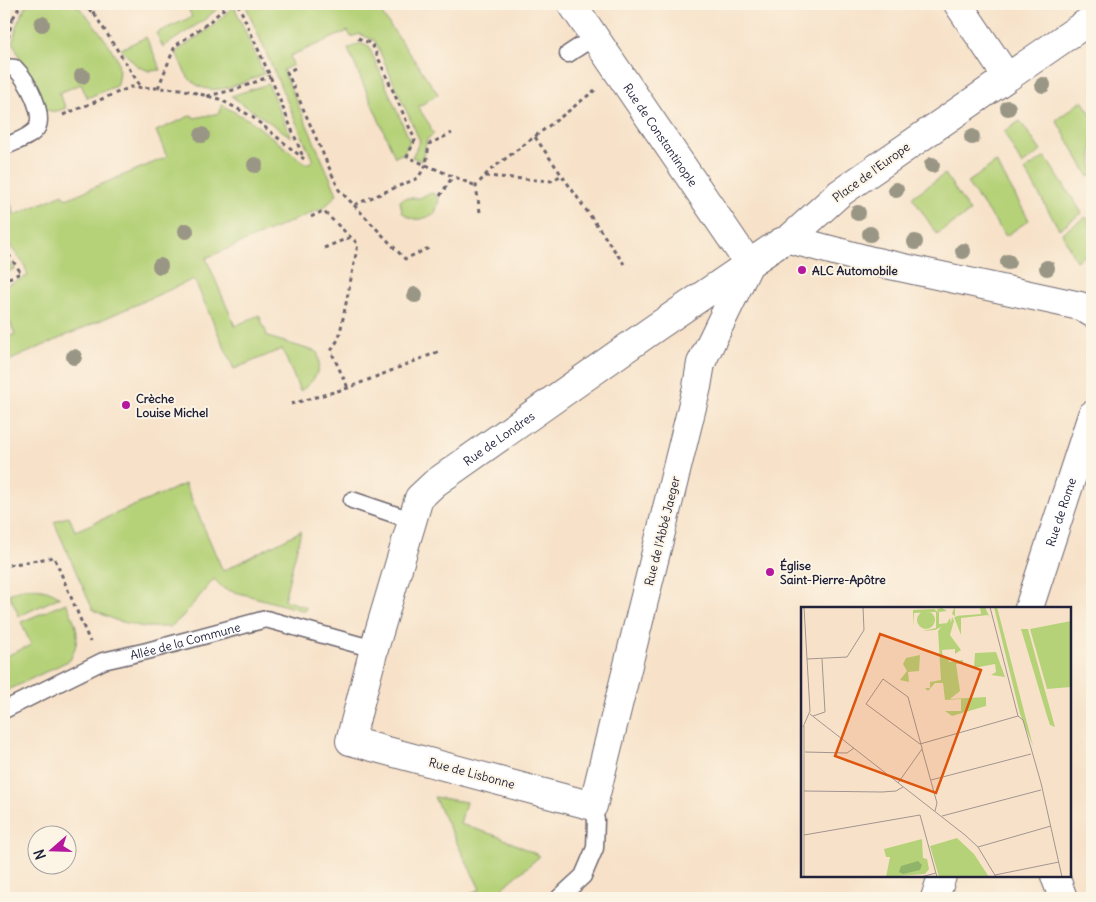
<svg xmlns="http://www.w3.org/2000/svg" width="1096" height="902" font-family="Delius,sans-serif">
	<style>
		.green { fill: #b6d279; stroke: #6c7a5a }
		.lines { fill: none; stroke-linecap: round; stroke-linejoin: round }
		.lane-casing { stroke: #6d656d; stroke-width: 19 }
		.street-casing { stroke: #6d656d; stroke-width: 30 }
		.path { stroke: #6d656d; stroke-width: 3; stroke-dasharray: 4 4; stroke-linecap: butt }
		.lane { stroke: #fff; stroke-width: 16 }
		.street { stroke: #fff; stroke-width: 28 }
		.tree { fill: #9a9685 }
		.poi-dot { fill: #b5179e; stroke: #fcf5e5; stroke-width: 2 }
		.labels { text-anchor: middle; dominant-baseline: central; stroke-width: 4; stroke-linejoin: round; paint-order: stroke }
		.street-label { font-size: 12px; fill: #22223b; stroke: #fcf5e5 }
		.poi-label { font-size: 12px; font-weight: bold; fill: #22223b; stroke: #fcf5e5; text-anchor: start }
		.inset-road { fill: none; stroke: #a29590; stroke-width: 1 }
		.view { fill: #de560e; fill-opacity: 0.15; stroke: #de560e; stroke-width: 2.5 }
		.inset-edge { fill: none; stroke: #22223b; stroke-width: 2.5 }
	</style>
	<rect width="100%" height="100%" fill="#fcf5e5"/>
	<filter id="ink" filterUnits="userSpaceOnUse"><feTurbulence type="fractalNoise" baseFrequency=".02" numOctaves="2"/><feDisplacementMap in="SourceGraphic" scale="10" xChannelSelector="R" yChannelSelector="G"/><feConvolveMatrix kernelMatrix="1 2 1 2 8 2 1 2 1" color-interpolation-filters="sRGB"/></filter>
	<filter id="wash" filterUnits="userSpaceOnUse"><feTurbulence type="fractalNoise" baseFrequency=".0096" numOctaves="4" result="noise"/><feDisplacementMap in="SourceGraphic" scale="20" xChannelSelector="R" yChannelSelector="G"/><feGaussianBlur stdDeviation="1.12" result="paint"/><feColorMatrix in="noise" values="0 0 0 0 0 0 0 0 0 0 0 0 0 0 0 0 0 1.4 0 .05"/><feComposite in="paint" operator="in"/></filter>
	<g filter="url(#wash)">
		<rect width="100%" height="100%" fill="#f7e2c9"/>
		<!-- green -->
		<path class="green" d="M27 4C35 4 68 2 74 4 83 7 113 49 117 59 120 67 119 78 116 86L87 98 81 84 59 93 66 108C54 113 46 113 38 102L13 42 17 24Z
			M186 4H223L204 20 163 47 156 33 192 17Z
			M245 4H375L438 94 418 107 431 127 430 129 434 134 427 139 422 161 412 157 420 141 375 41 360 34 351 37 348 31 290 56 293 65 283 70 337 194 325 207 206 258 235 326 259 315 268 337 317 352C323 369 314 382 300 391L282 349 234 369 194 279 4 363V339L15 334 4 308V286L28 276 24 264 4 238V187L15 215 63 194 66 199 167 157 156 131 192 115 194 118 220 113 221 105 251 121 306 164 313 161Z
			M234 6 264 74C240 83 208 102 188 77 183 70 180 60 176 52L210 28Z
			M146 37 161 70 149 71 137 66 121 49Z
			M360 43 369 47 410 141 404 153 395 157 348 49Z
			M268 84 291 137 231 96Z
			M1082 101 1092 115V175L1089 177 1056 120Z
			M1020 121 1041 151 1022 165 1004 132Z
			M1045 157 1082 213 1059 229 1025 170Z
			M996 162 1029 220 1006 236 967 183Z
			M945 174 970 212 937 234 912 197Z
			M431 193 435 194 439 200 435 213C423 220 414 223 402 212L400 201 405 198H420L425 195Z
			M1086 217 1092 227V250L1076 261 1062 233Z
			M4 256 15 269 4 273Z
			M185 484 223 571 301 531 284 600 306 607 305 611 224 589 214 579 182 617 170 627H143L115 620 93 610 54 522 69 516 75 531Z
			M23 588C37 588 48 588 60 597L19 616 9 594Z
			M66 603C77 625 82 636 70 660L4 692V657L31 645 21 622Z
			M434 797 466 802 460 824 500 837 540 856 491 898H463L480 889Z"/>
	</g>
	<g filter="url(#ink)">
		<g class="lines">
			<!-- lane casing -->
			<g class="lane-casing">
				<g id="lane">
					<path d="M568 54 594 37"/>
					<path d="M4 67 15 68C24 77 29 86 34 98 48 133 32 134 4 147"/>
					<path d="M352 500 411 520"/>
					<path id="s1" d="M4 710 103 661 147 651 266 619 374 649"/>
					<path d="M559 898 583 876 595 848 596 820 593 806"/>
				</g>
			</g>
			<!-- street casing -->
			<g class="street-casing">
				<g id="street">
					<path id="s2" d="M572 4 749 264"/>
					<path d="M958 4 1007 77"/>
					<path d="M1092 19 840 193 789 239 872 261 1080 306 1092 313"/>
					<path id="s3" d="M749 264 701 363 697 387 593 806 350 741 374 649 419 498 435 483 652 330 781 242 789 239"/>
					<path id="s4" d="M1029 608 1092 415"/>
					<path d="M1055 876 1063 898"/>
					<path d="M935 898 942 876"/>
				</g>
			</g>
			<!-- path -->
			<path class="path" d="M82 4 95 15 141 87
				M90 4 94 14
				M238 4 270 76 303 157
				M4 16 12 19 7 44
				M13 18 21 4
				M358 38 372 44 415 140 407 157 476 186
				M295 68 287 72 339 190 354 205 418 178 426 165 429 144 452 133
				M158 88 175 46 208 23 229 4
				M207 96 238 89 270 76
				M63 115 131 87 181 89 219 99 251 116 304 159
				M535 137 624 264
				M485 176 551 181 562 175
				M440 196 453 176
				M354 205 405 259 429 248
				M480 212 476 186 489 171 566 113 595 90
				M311 217 323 211 358 244 339 338 331 351 348 388
				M4 248 21 273 4 280
				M324 248 351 237
				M291 404 348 388 440 351
				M9 565 54 557 90 642"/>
			<!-- lane -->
			<use href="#lane" class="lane"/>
			<!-- street -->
			<use href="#street" class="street"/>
		</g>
		<!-- trees -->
		<g class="tree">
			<circle cx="42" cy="24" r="8"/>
			<circle cx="82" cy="76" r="8"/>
			<circle cx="1043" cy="85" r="8"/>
			<circle cx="1008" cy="108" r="8"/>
			<circle cx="202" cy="135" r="8"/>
			<circle cx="972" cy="137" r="8"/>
			<circle cx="255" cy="165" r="8"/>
			<circle cx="932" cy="165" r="8"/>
			<circle cx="896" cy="190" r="8"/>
			<circle cx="858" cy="213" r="8"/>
			<circle cx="186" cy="231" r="8"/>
			<circle cx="870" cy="234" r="8"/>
			<circle cx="915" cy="242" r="8"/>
			<circle cx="963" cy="251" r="8"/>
			<circle cx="1008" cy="262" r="8"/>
			<circle cx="160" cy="266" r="8"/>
			<circle cx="1047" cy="268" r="8"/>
			<circle cx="415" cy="295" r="8"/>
			<circle cx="74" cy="357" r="8"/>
		</g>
	</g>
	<!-- markers -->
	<g class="poi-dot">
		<circle cx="802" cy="270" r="5"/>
		<circle cx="126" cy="405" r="5"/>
		<circle cx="770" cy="572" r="5"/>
	</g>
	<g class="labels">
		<!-- street labels -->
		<g class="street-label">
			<text stroke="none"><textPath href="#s2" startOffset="158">Rue de Constantinople</textPath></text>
			<text transform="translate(871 172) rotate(-36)">Place de l'Europe</text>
			<text stroke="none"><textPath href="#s3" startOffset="1170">Rue de Londres</textPath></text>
			<text stroke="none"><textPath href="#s4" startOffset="101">Rue de Rome</textPath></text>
			<text transform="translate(662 531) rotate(-76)">Rue de l'Abbé Jaeger</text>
			<text stroke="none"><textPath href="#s1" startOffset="195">Allée de la Commune</textPath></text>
			<text transform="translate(472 773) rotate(15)">Rue de Lisbonne</text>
		</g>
		<!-- poi labels -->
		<g class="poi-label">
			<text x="812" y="270">ALC Automobile</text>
			<text x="136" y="398">Crèche<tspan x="136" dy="14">Louise Michel</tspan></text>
			<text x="780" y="565">Église<tspan x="780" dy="14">Saint-Pierre-Apôtre</tspan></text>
		</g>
	</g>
	<!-- overview -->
	<g transform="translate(801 607)">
		<rect width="270" height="270" fill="#f7e2c9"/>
		<path d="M154 0V9L180 7 179 0H184L189 11 187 8 160 11V28L153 10H156L152 8 151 6ZM193 0H196L232 139 219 107ZM141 1 146 4 138 5V17L146 16 149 11 150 16 151 10 153 14 149 28 160 43 154 47V42L141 43 142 51H147L148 55 162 53V56L155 57 159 84 149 92 185 90V99L151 109 144 104H160V92L144 93 142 76H134L127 84 124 81H129V75L140 73 137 24 140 20 134 23 121 24 135 21V5L113 6 112 19V3L133 2 137 5 136 2ZM116 13a9 9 0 1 1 18 0a9 9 0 1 1-18 0ZM270 14V80L246 82 229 22ZM220 22H227L254 120 249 118 246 109ZM195 45 204 70 190 68 195 65 194 57 173 61 174 46ZM119 48 118 64 107 65 108 75 99 73 106 64 102 57 105 51ZM156 231 173 247 188 270H138L129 239ZM121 232 122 251 126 252 128 262 124 267 85 270 89 250H85L83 242Z" fill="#b6d279"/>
		<path d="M117 254 121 258 119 263 102 267 98 265 100 259Z" fill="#90b469"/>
		<path class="inset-road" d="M189 0 217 109M6 52 46 50 63 23 62 0M9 107 164 228 177 240 195 270M12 109 24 105 21 52M217 109 222 113 240 176 261 270M2 120 9 104 3 0M119 137 65 97 82 72 107 90 116 123 121 141V142M119 137 217 109M4 145 46 146 53 141M130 173 230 147M97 176 121 142 136 196 134 204M3 184 81 185 95 184 102 180M119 208 136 270M141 209 240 183M3 228 119 208M177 240 250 219M194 268 258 255M3 270V119M120 270 135 266"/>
		<path class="view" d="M79 27 180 63 135 186 34 149Z"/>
		<rect width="270" height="270" class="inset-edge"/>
	</g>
	<!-- margin -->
	<rect width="1096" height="902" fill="none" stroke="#fcf5e5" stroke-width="20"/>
	<!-- north arrow -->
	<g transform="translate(52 850) rotate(250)"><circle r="24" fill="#fcf5e5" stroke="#a5a1a1"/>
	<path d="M0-4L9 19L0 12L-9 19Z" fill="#b5179e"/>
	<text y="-8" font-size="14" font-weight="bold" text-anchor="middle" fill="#22223b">N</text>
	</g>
</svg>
